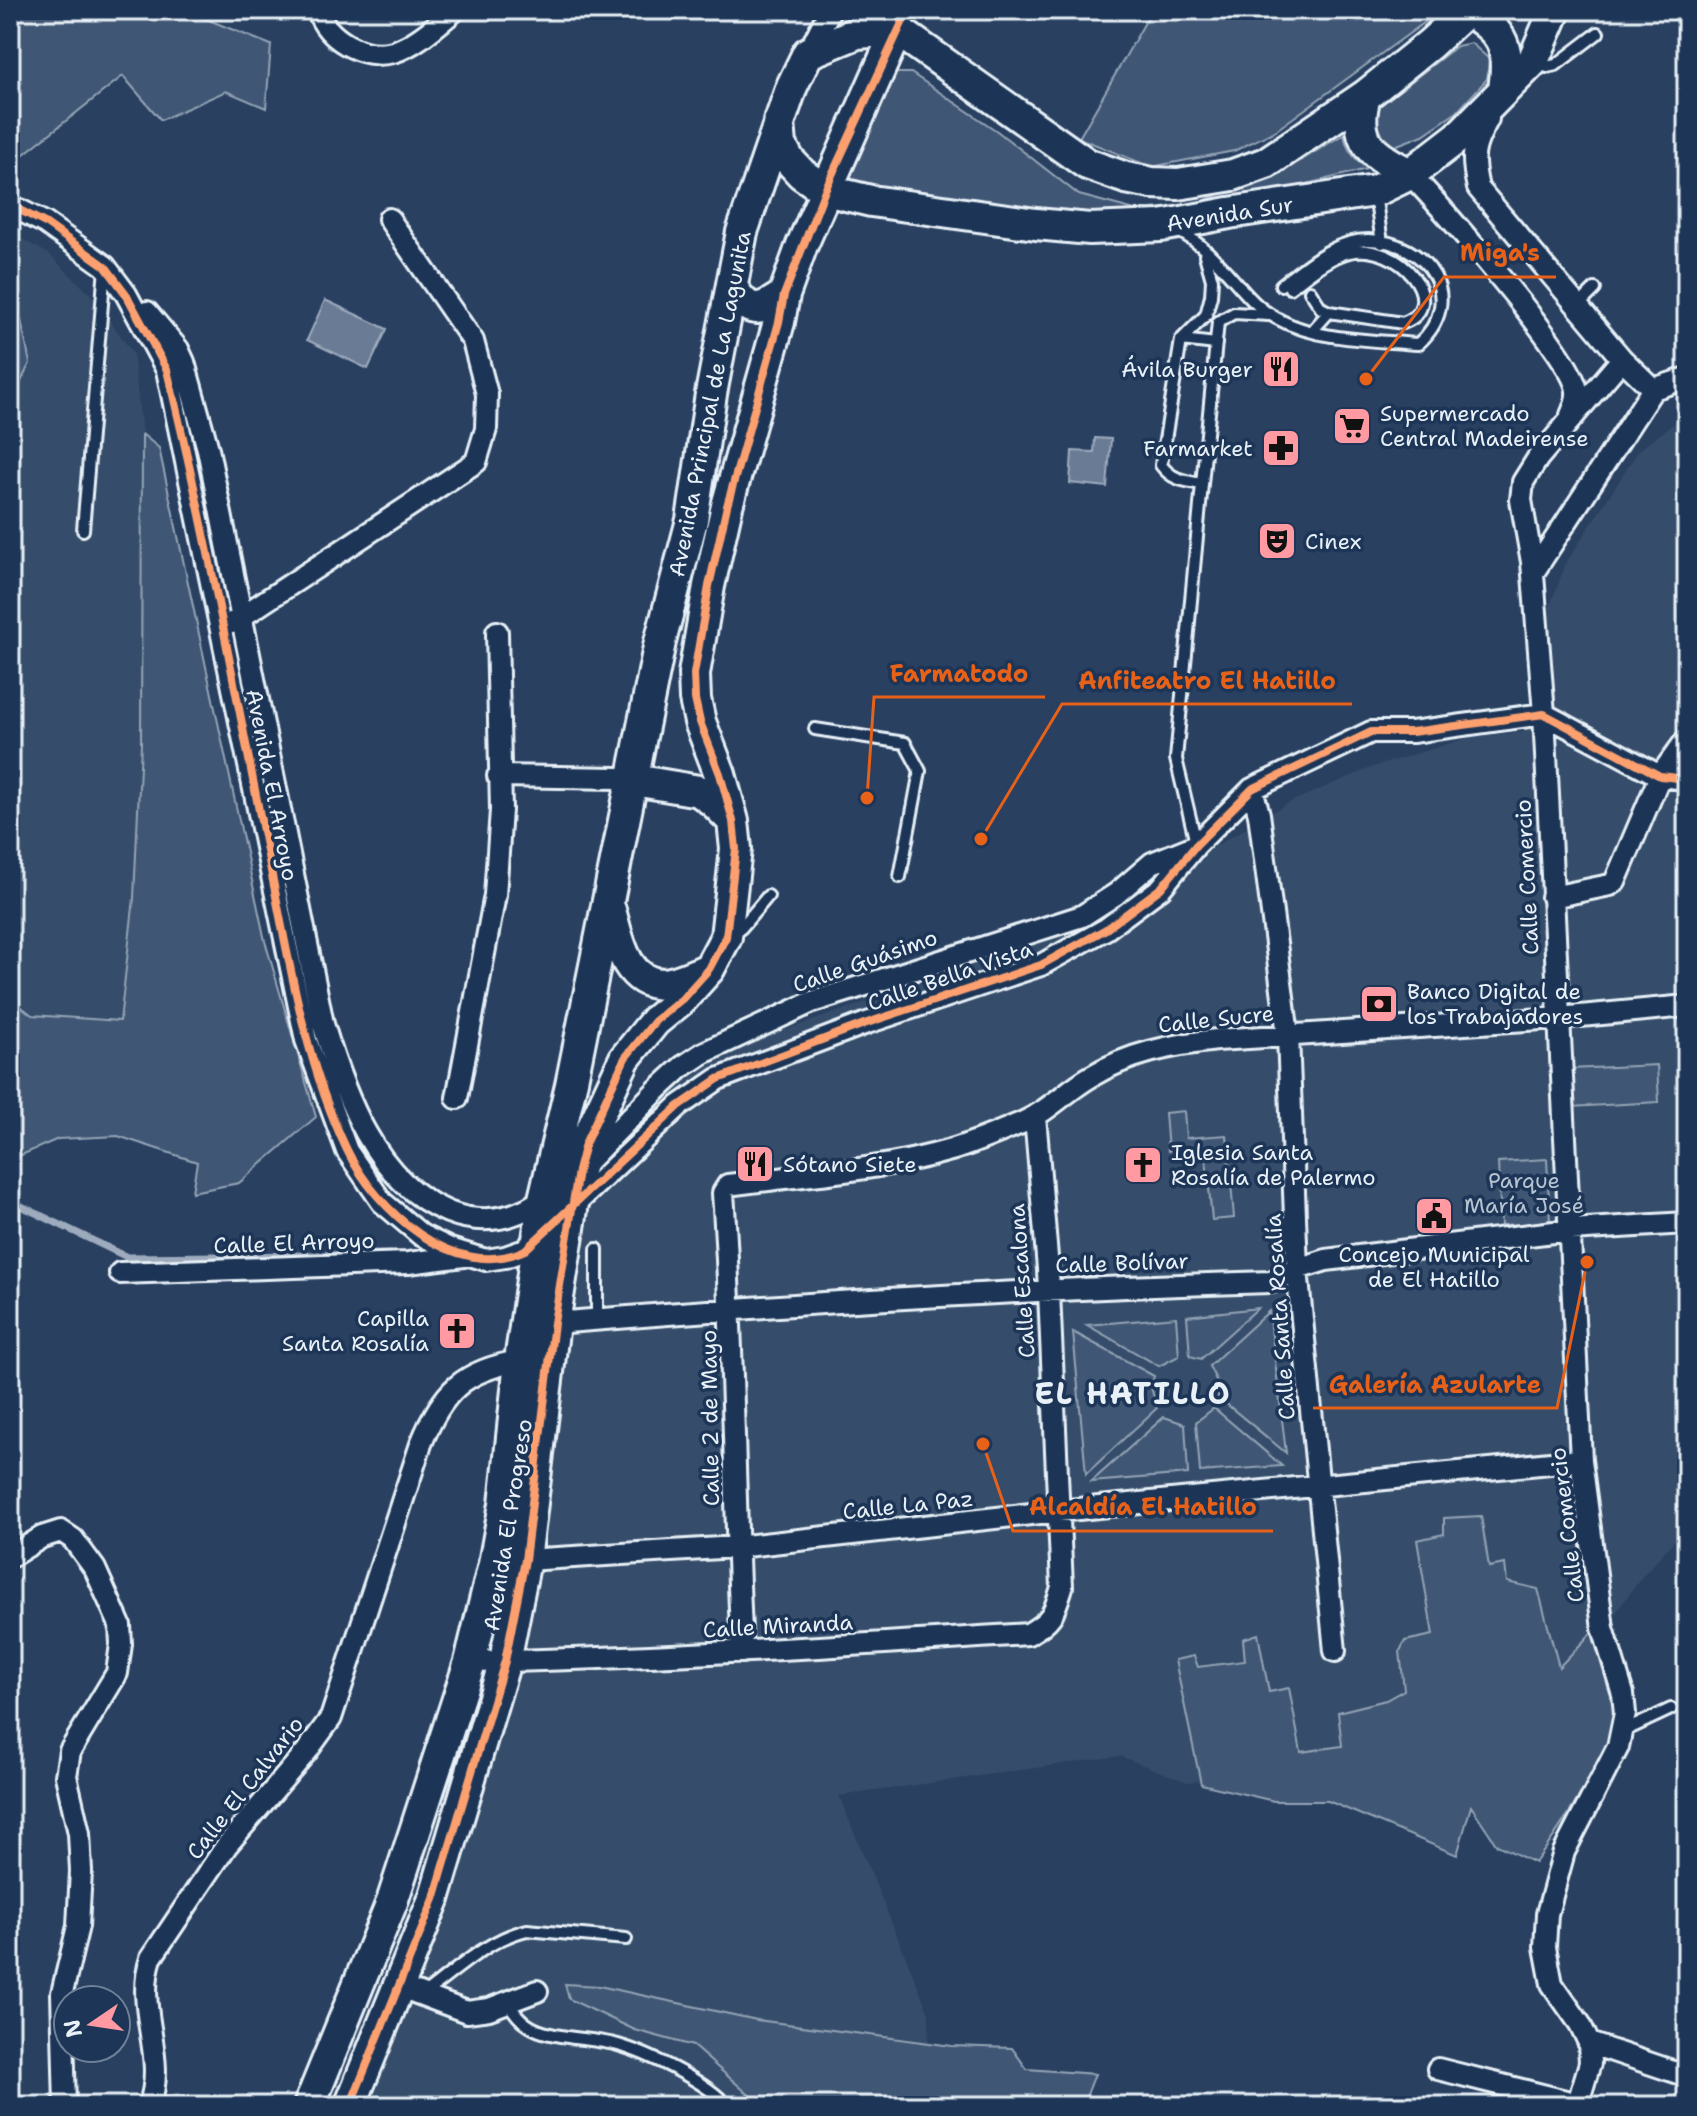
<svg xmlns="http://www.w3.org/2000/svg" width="1697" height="2116" font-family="'Shantell Sans',sans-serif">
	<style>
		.built { fill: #364d6b }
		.green { fill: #415774; stroke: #94a4b6; stroke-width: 2 }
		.water { fill: #6b7c95; stroke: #9dabbd; stroke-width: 2 }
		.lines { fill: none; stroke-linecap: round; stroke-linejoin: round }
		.stream { stroke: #9dabbd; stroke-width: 7 }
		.lane-casing { stroke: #e8f1f8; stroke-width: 16 }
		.street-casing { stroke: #e8f1f8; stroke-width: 26 }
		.secondary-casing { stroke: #e8f1f8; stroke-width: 36 }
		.lane { stroke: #1d3557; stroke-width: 10 }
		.street { stroke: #1d3557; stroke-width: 20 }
		.secondary { stroke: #1d3557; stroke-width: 30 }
		.cycleway-casing { stroke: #1d3557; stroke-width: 13 }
		.cycleway { stroke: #fca06f; stroke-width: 8 }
		.labels { text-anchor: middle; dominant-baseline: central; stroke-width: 7; stroke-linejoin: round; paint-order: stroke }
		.street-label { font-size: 22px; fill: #e8f1f8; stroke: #1d3557 }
		.poi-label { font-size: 22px; fill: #e8f1f8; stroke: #1d3557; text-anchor: start }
		.park-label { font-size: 22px; fill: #b6c3d0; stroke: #1d3557 }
		.district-label { font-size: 30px; font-weight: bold; letter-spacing: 2px; fill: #e8f1f8; stroke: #1d3557 }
		.leader { fill: none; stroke: #e86118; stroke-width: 3 }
		.callout-dot { fill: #e86118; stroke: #1d3557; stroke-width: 3 }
		.callout-label { font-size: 24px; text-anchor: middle; font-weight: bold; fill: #e86118; stroke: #1d3557; stroke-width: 7; stroke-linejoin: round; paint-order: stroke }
	</style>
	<rect width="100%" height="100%" fill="#294061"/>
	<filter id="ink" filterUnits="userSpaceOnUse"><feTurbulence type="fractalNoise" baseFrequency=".0125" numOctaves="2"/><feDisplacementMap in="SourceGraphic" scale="16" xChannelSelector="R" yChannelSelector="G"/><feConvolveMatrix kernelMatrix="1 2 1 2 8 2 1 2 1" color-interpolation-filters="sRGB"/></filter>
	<g filter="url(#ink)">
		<!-- built -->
		<path class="built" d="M10 233 49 254 91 295 133 353 142 434 141 744 134 898 120 1021 32 1015 10 998V404L30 363 10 268Z
			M1683 417 1687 418V1526L1641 1578 1586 1654 1409 1759 1187 1782 1120 1756 839 1796 929 2013 927 2106H345L494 1713 579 1179 687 1072 742 1045 1074 930 1288 803 1373 767 1471 737 1523 732 1555 702 1548 611 1566 563 1639 450Z"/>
		<!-- green -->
		<path class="green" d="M10 10H184L271 45 266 108 226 91 161 120 123 76 10 165Z
			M1152 10H1426L1432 17 1275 131 1234 151 1151 167 1079 138Z
			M1471 43 1489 59 1487 79 1457 112 1423 135 1392 147 1377 136 1373 111 1457 46Z
			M889 73H911L997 131 1079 195 1135 210 1191 206 1300 161 1344 134C1347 151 1354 158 1367 169L1198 211 1072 222 838 182Z
			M10 268 30 363 10 404Z
			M142 434 159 448 265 941 316 1117 239 1183 192 1192 197 1162 118 1136 58 1139 10 1160V998L32 1015 120 1021 134 898 141 744Z
			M1657 1065 1659 1102 1570 1107 1569 1069Z
			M1184 1111 1186 1138 1227 1135 1234 1218 1212 1220 1205 1148 1168 1151 1165 1113Z
			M1547 1159 1550 1223 1501 1225 1498 1162Z
			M1258 1308 1201 1359 1190 1356 1187 1316Z
			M1269 1311 1286 1453 1218 1397 1219 1386 1209 1366Z
			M1176 1317 1179 1356 1159 1366 1087 1325Z
			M1073 1332 1154 1376 1151 1387 1157 1408 1086 1474Z
			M1214 1408 1282 1466 1200 1472 1196 1422Z
			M1164 1417 1185 1424 1188 1474 1091 1482Z
			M1481 1516 1489 1567 1505 1564 1507 1582 1538 1589 1559 1667 1598 1626C1607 1654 1621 1686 1616 1716 1609 1755 1559 1831 1535 1863L1497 1845 1471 1806 1457 1855 1328 1801H1274L1201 1784 1175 1660 1194 1656 1198 1667 1245 1661 1243 1639 1258 1634 1269 1692 1289 1688 1301 1752 1342 1746 1338 1712 1386 1700 1404 1690 1400 1651 1405 1641 1433 1635 1417 1540 1444 1534V1518Z
			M565 1984 599 1986 757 2020 952 2046 1012 2048 1027 2069 1095 2074 1086 2097 1013 2102 1011 2106H762L693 2046 635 2030 569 1999Z"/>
		<!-- water -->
		<path class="water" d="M325 300 387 329 368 369 307 340Z
			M1095 438 1111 439 1107 487 1070 483 1072 451 1094 452Z"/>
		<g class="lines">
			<!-- stream -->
			<path class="stream" d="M10 1203 13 1202 127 1257 389 1254"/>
			<!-- lane casing -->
			<g class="lane-casing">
				<path id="lane" d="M1535 62 1547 67 1556 65 1598 33
					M1375 194 1382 243
					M1178 231C1209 246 1230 278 1254 302 1296 342 1365 339 1418 344 1468 299 1428 241 1368 240 1334 240 1306 266 1281 285
					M1205 255 1212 280 1211 296 1206 315 1181 340 1161 465C1172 480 1184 481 1202 484L1218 322 1234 313 1268 315
					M1290 288C1308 275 1327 258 1349 252 1400 241 1451 305 1403 323L1329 312 1321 308 1310 291
					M1578 306 1595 289
					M1313 330 1329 312
					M1181 340 1216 344
					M83 530 105 268
					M815 729 905 743 920 771 900 877
					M1196 843 1176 759 1202 484
					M731 934 741 928 768 896
					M597 1249V1319
					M1622 1732 1671 1709
					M424 1994C455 1971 488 1939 527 1930L626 1939
					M507 2001C514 2012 521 2022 533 2028 554 2039 594 2038 618 2045 647 2053 709 2083 727 2106"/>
			</g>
			<!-- street casing -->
			<g class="street-casing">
				<path id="street" d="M318 10C325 38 363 60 393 52 416 45 437 25 455 10
					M897 30 908 10
					M808 53 830 10
					M1488 119C1472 147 1471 157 1478 188L1622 359 1653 389
					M1410 174C1440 206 1575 358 1577 391 1578 399 1574 408 1571 415
					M10 205 45 223 105 266 126 294 167 370 306 1040 347 1151 382 1202 421 1235 450 1249 486 1260 505 1257 525 1250 541 1234
					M147 312 178 349 184 362 208 449 323 1024C344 1094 375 1182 448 1212 486 1227 520 1218 551 1193
					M1653 389 1687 378
					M1533 573 1653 389
					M232 623 476 462 486 429 487 394 473 341 389 219
					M498 776 618 778 634 780
					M1252 789 1259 814 1288 1035 1297 1269 1335 1651
					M1552 897 1610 885 1615 882 1660 776 1687 739
					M457 1098 495 895 501 810 497 632
					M582 1167 658 1089 682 1067 703 1053 812 1002 1082 916 1116 894 1152 863 1194 846
					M572 1207 679 1106 718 1079 864 1024 1041 965 1106 929 1161 888 1196 845 1252 789 1371 732H1412L1544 714 1660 776 1687 779
					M120 1273 408 1263 464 1256
					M554 1323C793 1303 1032 1289 1271 1282L1297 1269 1326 1260 1570 1230 1687 1223
					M10 1557 42 1537 61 1531 73 1539 95 1569 120 1625 121 1644 117 1673 70 1751 66 1776 79 1833 81 1871 78 1926 62 1993 65 2106
					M525 1560 736 1547 1058 1511 1581 1460
					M742 1652C734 1499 734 1346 723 1193L728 1185C802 1175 879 1171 951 1150 974 1143 997 1133 1019 1124 1045 1114 1066 1091 1090 1077 1129 1053 1172 1045 1217 1040L1559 1018 1687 1006
					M470 1662C656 1658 842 1646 1028 1634 1053 1620 1054 1613 1062 1587L1048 1269 1035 1116
					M398 1986 467 2012 489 2009 537 1991
					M1589 2043 1687 2076
					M1438 2069 1578 2104
					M149 2106C168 2056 134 2010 151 1958L227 1845 307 1751 331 1718 421 1444C442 1392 463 1370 520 1361
					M1577 2106 1590 2063 1589 2043 1580 2024 1552 1984 1545 1947 1547 1914 1564 1852 1618 1747 1625 1713 1623 1694 1603 1628 1581 1460 1544 714 1532 562 1521 500 1523 482 1538 458 1622 359"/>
			</g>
			<!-- secondary casing -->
			<g class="secondary-casing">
				<path id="secondary" d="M1467 10C1505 33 1510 47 1504 90
					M897 30 1087 164 1126 178 1152 183 1178 184 1233 175 1266 163 1365 96 1430 44 1467 10
					M1365 96C1352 142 1373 156 1410 174
					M779 122 781 145 789 160 802 174 825 190 871 201 1036 224 1090 229 1161 226 1229 213 1375 191 1410 174 1458 137 1533 61 1555 10
					M732 287C748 315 760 312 784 295
					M634 780 699 791 714 802 733 821
					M610 910C618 939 625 984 664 984 678 983 693 975 706 970
					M309 2106 392 1902 470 1662 494 1564 505 1504 520 1361 544 1199 571 1085 660 642 692 520 711 394 742 232 792 86 808 53 857 33 897 30
					M350 2106 434 1899 505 1661 525 1560 554 1323 578 1171 585 1144 625 1058 655 1021 682 999 709 969 726 937 736 849 733 821 720 774 700 722 695 699 694 674 709 586 727 506 779 322 784 295 802 245 897 30"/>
			</g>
			<!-- lane -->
			<use href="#lane" class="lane"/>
			<!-- street -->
			<use href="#street" class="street"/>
			<!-- secondary -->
			<use href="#secondary" class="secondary"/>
			<!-- cycleway casing -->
			<g class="cycleway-casing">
				<path id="cycleway" d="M10 205 45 223 105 266 126 294 167 370C206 529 235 691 267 851 288 952 302 1056 347 1150 375 1209 455 1283 525 1250L679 1106 718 1079 864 1024 1041 965 1106 929 1161 888 1196 845 1252 789 1371 732H1412L1544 714 1660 776 1687 779
					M350 2106 434 1899 505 1661 525 1560 554 1323 578 1171 585 1144 625 1058 655 1021 682 999 709 969 726 937 736 849 733 821 720 774 700 722 695 699 694 674 709 586 727 506 779 322 784 295 825 190 908 10"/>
			</g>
			<!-- cycleway -->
			<use href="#cycleway" class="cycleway"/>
		</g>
	</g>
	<!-- icons -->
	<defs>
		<g id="restaurant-square" transform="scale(2)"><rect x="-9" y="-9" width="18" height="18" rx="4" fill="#ff9aa2" stroke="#1d3557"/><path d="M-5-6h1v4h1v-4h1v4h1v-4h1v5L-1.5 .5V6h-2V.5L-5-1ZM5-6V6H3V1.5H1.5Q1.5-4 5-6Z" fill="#111"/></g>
		<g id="supermarket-square" transform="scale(2)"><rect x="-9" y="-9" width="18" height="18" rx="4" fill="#ff9aa2" stroke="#1d3557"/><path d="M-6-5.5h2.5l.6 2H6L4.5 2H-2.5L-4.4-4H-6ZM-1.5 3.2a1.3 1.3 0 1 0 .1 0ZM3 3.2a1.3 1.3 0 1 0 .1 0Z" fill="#111"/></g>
		<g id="pharmacy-square" transform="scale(2)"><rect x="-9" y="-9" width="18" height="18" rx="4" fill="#ff9aa2" stroke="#1d3557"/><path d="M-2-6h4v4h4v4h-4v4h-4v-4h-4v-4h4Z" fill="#111"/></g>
		<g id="theatre-square" transform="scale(2)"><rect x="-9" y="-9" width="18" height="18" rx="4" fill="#ff9aa2" stroke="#1d3557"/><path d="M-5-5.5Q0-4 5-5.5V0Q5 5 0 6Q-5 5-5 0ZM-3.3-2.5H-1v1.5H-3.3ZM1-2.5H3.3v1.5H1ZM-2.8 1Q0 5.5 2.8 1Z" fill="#111"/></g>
		<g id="bank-square" transform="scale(2)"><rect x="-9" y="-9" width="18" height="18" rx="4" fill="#ff9aa2" stroke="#1d3557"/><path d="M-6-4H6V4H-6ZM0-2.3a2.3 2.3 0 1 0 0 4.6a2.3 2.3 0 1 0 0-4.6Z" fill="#111"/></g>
		<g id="church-square" transform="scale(2)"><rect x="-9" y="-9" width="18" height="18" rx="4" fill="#ff9aa2" stroke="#1d3557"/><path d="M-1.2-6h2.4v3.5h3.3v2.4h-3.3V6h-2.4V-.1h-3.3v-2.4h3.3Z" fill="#111"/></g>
		<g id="civic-square" transform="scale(2)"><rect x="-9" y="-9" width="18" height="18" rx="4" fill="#ff9aa2" stroke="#1d3557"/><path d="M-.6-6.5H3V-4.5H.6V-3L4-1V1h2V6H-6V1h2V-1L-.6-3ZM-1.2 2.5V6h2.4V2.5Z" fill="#111"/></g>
	</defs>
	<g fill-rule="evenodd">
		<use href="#restaurant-square" x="1281" y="369"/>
		<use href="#supermarket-square" x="1352" y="426"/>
		<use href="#pharmacy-square" x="1281" y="448"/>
		<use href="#theatre-square" x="1277" y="541"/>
		<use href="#bank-square" x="1379" y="1004"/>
		<use href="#restaurant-square" x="755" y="1164"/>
		<use href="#church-square" x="1143" y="1165"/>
		<use href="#civic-square" x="1434" y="1216"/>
		<use href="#church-square" x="457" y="1331"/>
	</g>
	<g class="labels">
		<!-- street labels -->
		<g class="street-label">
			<text transform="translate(1230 214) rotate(-9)">Avenida Sur</text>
			<text transform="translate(710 404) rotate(-79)">Avenida Principal de La Lagunita</text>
			<text transform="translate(272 785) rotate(79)">Avenida El Arroyo</text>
			<text transform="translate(1527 877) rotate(-93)">Calle Comercio</text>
			<text transform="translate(865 961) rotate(-19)">Calle Guásimo</text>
			<text transform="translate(950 976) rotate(-19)">Calle Bella Vista</text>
			<text transform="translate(1216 1019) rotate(-6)">Calle Sucre</text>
			<text transform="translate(294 1243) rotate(-2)">Calle El Arroyo</text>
			<text transform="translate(1122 1263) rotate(-2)">Calle Bolívar</text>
			<text transform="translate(1022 1281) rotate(-94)">Calle Escalona</text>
			<text transform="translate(1280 1317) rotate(-94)">Calle Santa Rosalía</text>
			<text transform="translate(710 1418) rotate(-91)">Calle 2 de Mayo</text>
			<text transform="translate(908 1505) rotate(-6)">Calle La Paz</text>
			<text transform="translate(508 1525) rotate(-81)">Avenida El Progreso</text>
			<text transform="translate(1567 1525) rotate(-97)">Calle Comercio</text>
			<text transform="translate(778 1626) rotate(-3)">Calle Miranda</text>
			<text transform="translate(245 1788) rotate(-52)">Calle El Calvario</text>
		</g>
		<!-- poi labels -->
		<g class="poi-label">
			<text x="1253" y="369" text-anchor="end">Ávila Burger</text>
			<text x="1380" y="413">Supermercado<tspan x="1380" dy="25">Central Madeirense</tspan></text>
			<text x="1253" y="448" text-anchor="end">Farmarket</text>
			<text x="1305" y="541">Cinex</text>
			<text x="1407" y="991">Banco Digital de<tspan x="1407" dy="25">los Trabajadores</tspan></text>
			<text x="1171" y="1152">Iglesia Santa<tspan x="1171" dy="25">Rosalía de Palermo</tspan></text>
			<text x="783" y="1164">Sótano Siete</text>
			<text x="1434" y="1254" text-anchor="middle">Concejo Municipal<tspan x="1434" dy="25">de El Hatillo</tspan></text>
			<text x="429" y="1318" text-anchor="end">Capilla<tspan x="429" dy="25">Santa Rosalía</tspan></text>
		</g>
		<!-- park labels -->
		<g class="park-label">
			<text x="1524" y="1180">Parque<tspan x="1524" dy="25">María José</tspan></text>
		</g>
		<!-- district labels -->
		<g class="district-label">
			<text x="1133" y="1393">EL HATILLO</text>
		</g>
	</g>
	<!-- callouts -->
	<path class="leader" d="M1366 379L1444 277H1556M867 798L874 697H1045M981 839L1062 704H1352M1587 1262L1557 1408H1313M983 1444L1013 1531H1273"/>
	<g class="callout-dot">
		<circle cx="1366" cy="379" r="8"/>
		<circle cx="867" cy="798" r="8"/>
		<circle cx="981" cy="839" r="8"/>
		<circle cx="1587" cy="1262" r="8"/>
		<circle cx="983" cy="1444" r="8"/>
	</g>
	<g class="callout-label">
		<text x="1500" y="261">Miga's</text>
		<text x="959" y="682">Farmatodo</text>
		<text x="1207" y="689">Anfiteatro El Hatillo</text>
		<text x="1435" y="1393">Galería Azularte</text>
		<text x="1143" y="1515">Alcaldía El Hatillo</text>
	</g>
	<!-- margin -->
	<rect width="1697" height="2116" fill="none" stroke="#1d3557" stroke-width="40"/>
	<rect x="20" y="20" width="1657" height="2076" fill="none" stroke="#e8f1f8" stroke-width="3" filter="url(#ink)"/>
	<!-- north arrow -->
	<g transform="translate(92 2024) rotate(257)"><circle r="38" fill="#1d3557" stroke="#6e8097" stroke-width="2"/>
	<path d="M0-6L14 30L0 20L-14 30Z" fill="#ff9aa2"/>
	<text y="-12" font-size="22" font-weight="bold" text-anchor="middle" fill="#e8f1f8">N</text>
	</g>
</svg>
